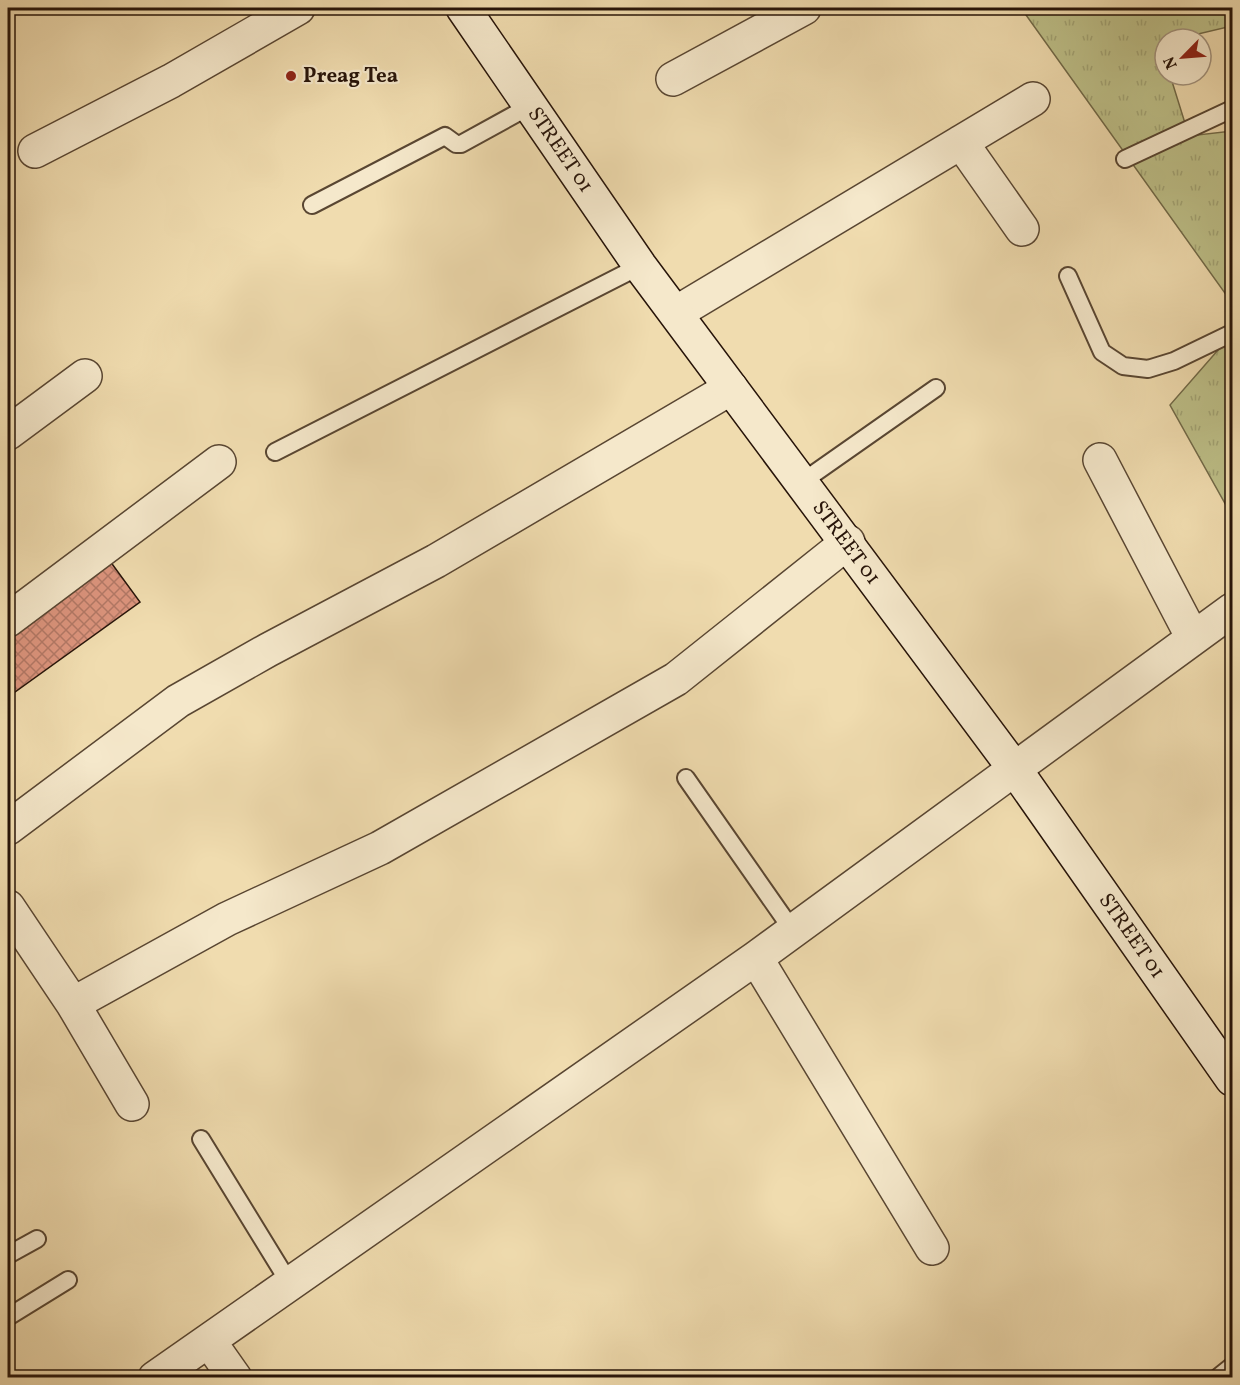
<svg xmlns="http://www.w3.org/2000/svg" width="1240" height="1385" font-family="Vollkorn,serif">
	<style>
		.grass { fill: url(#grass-tufts); stroke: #726a48; stroke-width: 1.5 }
		.building { fill: url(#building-cross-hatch); stroke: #271409; stroke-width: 1.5 }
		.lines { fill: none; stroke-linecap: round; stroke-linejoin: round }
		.lane-casing { stroke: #594632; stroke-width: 20 }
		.street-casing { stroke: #594632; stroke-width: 36 }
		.secondary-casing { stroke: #271409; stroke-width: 36 }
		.lane { stroke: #f5e8cb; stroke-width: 16 }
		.street { stroke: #f5e8cb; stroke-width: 33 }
		.secondary { stroke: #f5e8cb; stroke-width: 33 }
		.poi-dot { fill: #8f2418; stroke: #f5e8cb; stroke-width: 2 }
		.labels { text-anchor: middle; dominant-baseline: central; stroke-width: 4.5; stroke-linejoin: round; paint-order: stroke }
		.poi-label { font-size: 21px; font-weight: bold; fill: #271409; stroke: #f5e8cb; text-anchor: start }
		.street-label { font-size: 21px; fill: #271409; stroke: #f5e8cb }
	</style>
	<defs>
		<pattern id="grass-tufts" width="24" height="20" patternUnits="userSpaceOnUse" patternTransform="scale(1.5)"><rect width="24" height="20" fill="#bdbf88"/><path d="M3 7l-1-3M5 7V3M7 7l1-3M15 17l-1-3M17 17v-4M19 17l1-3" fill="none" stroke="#a2a374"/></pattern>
		<pattern id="building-cross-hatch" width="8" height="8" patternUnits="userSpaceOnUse" patternTransform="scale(1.5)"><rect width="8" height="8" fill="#dc947d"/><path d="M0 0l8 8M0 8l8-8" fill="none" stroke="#b27865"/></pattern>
	</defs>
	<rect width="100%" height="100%" fill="#f0dcaf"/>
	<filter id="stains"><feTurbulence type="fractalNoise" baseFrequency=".00333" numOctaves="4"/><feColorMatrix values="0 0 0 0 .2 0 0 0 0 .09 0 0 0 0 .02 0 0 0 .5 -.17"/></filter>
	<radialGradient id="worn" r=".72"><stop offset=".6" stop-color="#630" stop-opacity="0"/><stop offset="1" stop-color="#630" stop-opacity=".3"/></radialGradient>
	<!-- grass -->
	<path class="grass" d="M1021 8H1232V26L1177 39H1165V42L1160 43 1165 59V75H1170L1189 136 1232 131V303Z
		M1232 334V516L1170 405Z"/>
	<!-- building -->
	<path class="building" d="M107 557 140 602 8 697V629Z"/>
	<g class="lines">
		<!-- lane casing -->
		<g class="lane-casing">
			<path id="lane" d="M1125 159 1232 109
				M312 205 445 136 456 144H461L530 106
				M1068 276 1102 352 1123 366 1148 369 1174 361 1232 333
				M275 452 640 266
				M802 482 936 388
				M686 778 793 931
				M201 1139 290 1284
				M8 1255 37 1239
				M8 1317 68 1280
				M1217 1378 1232 1366"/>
		</g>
		<!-- street casing -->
		<g class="street-casing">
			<path id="street" d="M673 79 804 8
				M961 142 1022 229
				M35 151 171 81 298 8
				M676 313 1033 99
				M8 433 85 376
				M1100 460 1193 638
				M8 620 219 462
				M8 828 178 701 268 650 436 561 731 388
				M8 907 73 1004 132 1104
				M756 958 932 1248
				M73 1004 227 919 380 848 676 679 848 542
				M209 1341 235 1378
				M155 1378 756 958 1232 610"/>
		</g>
		<!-- secondary casing -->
		<g class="secondary-casing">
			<g id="secondary">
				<path id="s1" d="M463 8 640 266 1014 768 1232 1079"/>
			</g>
		</g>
		<!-- lane -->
		<use href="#lane" class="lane"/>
		<!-- street -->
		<use href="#street" class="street"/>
		<!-- secondary -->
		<use href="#secondary" class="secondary"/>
	</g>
	<!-- markers -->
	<circle class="poi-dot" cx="291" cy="76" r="6"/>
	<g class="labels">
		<!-- poi labels -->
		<g class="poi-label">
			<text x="303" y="76">Preag Tea</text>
		</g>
		<!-- street labels -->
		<g class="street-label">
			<text stroke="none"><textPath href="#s1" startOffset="172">STREET 01</textPath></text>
			<text stroke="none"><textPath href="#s1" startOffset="658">STREET 01</textPath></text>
			<text stroke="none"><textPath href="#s1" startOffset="1144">STREET 01</textPath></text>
		</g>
	</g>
	<!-- margin -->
	<rect width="1240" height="1385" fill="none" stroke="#f0dcaf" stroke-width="30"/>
	<rect x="9" y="9" width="1222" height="1367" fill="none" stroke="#271409" stroke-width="3"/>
	<rect x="15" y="15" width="1210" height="1355" fill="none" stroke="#271409" stroke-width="1.5"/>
	<!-- north arrow -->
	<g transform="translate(1183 57) rotate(245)"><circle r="28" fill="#f5e8cb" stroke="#a3937d" stroke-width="1.5"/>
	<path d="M0-4.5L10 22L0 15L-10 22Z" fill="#8f2418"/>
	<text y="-9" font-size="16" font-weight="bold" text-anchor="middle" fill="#271409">N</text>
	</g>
	<rect width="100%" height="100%" filter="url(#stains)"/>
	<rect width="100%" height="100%" fill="url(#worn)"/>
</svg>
